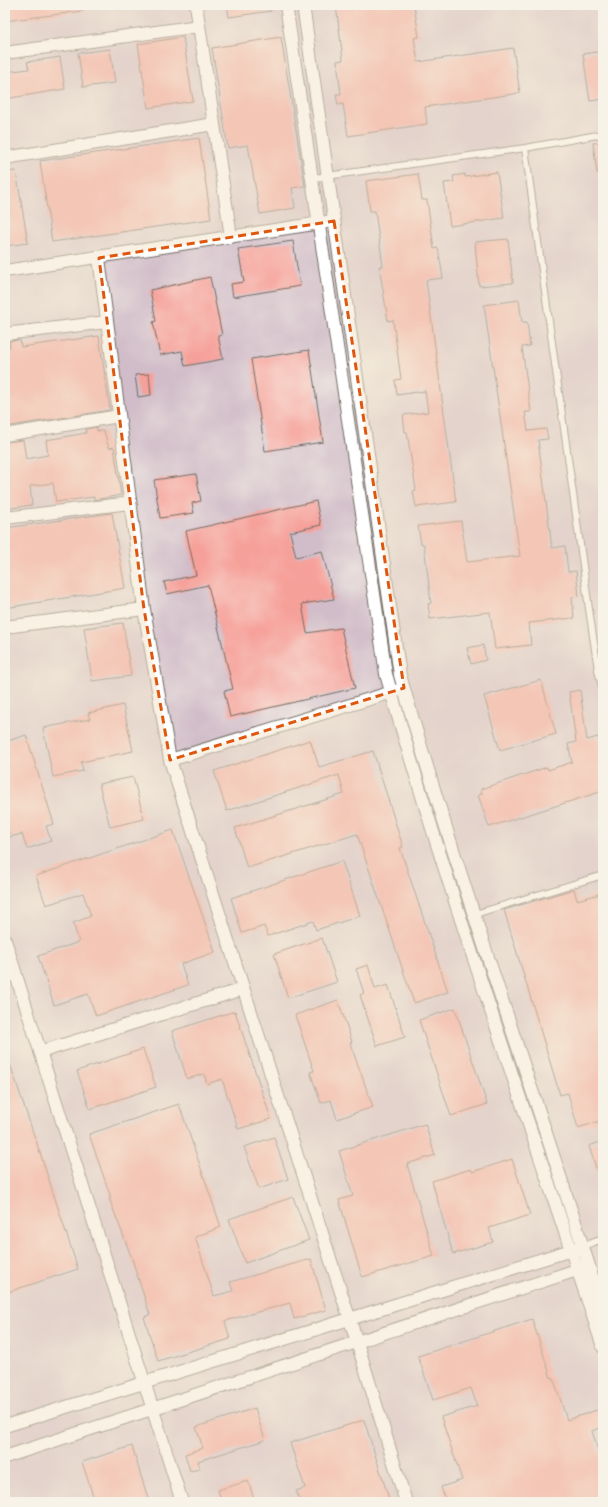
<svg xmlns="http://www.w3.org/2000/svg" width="608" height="1507" font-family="'IM FELL English',serif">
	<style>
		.industrial { fill: #d1bdc9 }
		.building { fill: #f6a09a }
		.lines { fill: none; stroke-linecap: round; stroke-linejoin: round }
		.lane-casing { stroke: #716c64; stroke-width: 8 }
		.street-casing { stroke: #716c64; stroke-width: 14 }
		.lane { stroke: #fff; stroke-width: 6 }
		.street { stroke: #fff; stroke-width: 12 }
		.marked { fill: none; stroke: #df570e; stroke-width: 3; stroke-dasharray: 8 5; stroke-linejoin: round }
	</style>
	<rect width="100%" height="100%" fill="#f7f3e8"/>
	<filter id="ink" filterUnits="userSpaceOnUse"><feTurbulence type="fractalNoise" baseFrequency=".025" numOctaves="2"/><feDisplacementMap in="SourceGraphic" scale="8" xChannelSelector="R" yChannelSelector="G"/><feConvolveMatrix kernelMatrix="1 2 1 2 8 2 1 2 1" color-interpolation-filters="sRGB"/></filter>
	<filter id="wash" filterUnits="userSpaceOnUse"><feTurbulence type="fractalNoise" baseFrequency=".012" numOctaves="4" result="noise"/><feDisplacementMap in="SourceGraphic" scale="16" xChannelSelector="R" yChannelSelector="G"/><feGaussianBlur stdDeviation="0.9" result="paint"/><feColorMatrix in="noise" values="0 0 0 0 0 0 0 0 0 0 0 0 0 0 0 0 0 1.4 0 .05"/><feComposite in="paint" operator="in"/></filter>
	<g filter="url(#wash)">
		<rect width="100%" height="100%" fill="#f2e5cd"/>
		<!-- industrial -->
		<path class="industrial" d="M5 5H603V1502H5Z"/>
		<g id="blocks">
			<!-- building -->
			<path class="building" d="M5 5H83V11L5 21Z
				M227 5H270L271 11 229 17Z
				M336 5H414L419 37 414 38 418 62 513 48 520 93 425 107 427 124 348 136 343 104 338 105 336 94H341L337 61 343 60Z
				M183 37 193 101 148 108 138 44Z
				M281 37 305 186 292 188 295 208 260 214 248 145 228 148 212 48Z
				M110 49 115 83 83 87 78 53Z
				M603 51V99L590 101 583 54Z
				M60 57 65 89 5 99V72L29 69 27 62Z
				M199 138 211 219 52 242 40 161Z
				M603 142V172L597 173 593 143Z
				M16 171 28 243 5 246V172Z
				M497 172 504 218 450 226 444 183 454 182 453 176 465 174V177Z
				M418 174 422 200H427L434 249 438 248 443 278 426 280 456 502 416 507 413 491 416 490 407 432H405L403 415 428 412 425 391 397 395 395 380 401 379 393 320 388 321 379 266H383L375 211H370L366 181Z
				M508 239 513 283 479 286 475 242Z
				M293 241 300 286 233 297 231 284 244 282 238 249Z
				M210 277 222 335 218 336 223 359 185 366 182 351 160 355 153 322 156 321 150 290Z
				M519 300 522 322H527L530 346 522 347 531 412H525L528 431 546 429 548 439 538 440 552 548 565 546 568 572 576 571 579 596 572 597 574 618 529 623 531 645 495 649 490 612 430 619 428 604 431 603 424 544H421L418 526 461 521 467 562 520 556 484 305Z
				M99 336 110 410 5 427V348L10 347 9 341 20 340 21 347Z
				M309 350 323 442 265 451 251 359Z
				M149 374 151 395 138 397 135 375Z
				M97 427V431H104L109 448 114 447 121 495 94 500V497L56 502 53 483 30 486 32 505 5 509V442L23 440 26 459 48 455 46 440 86 433V429Z
				M196 474 201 501 192 503 194 513 160 518 154 480Z
				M316 501 321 525 290 532 296 557 322 551 334 599 302 604 307 633 341 628 355 688 230 717 224 691 233 689 208 585 167 594 164 582 196 575 186 531Z
				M112 513 125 588 5 608V528Z
				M123 623 131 676 92 681 84 628Z
				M483 645 486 660 471 664 467 648Z
				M541 680 556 734 500 750 484 696Z
				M580 690 587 740 598 737 603 752V791L489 827 478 795 482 794 481 789 547 767 548 770 572 762 568 744 576 742 569 692Z
				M123 705 133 751 81 762 83 771 53 777 43 728 90 719 88 713Z
				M26 735 54 824 46 826 51 841 27 849 22 834 10 837 5 822V819L8 818 5 808V742Z
				M310 740 319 767 373 751 403 847 400 848 448 992 414 1003 357 834 247 868 235 828 344 794 339 775 227 811 214 771Z
				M133 777 144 819 110 827 99 784Z
				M173 830 215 952 181 964 188 985 96 1016 88 994 54 1005 38 956 79 942 73 923 91 916 83 893 46 905 36 876Z
				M342 861 360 916 316 930 313 921 268 936 264 926 242 933 231 898Z
				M574 889 577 900 600 894 603 905V1120L578 1128 568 1093 560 1095 504 910Z
				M322 938 337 982 288 998 274 954Z
				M368 965 375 989 388 985 405 1037 377 1046 360 995 364 993 356 969Z
				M338 1000 352 1042 350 1043 373 1107 337 1119 331 1100 321 1103 310 1072 314 1071 295 1015Z
				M455 1008 487 1104 451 1116 419 1020Z
				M235 1011 271 1119 238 1129 222 1079 207 1084 204 1074 187 1079 172 1031Z
				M143 1049 156 1087 90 1109 77 1071Z
				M5 1055H7L43 1162 78 1269 5 1293Z
				M179 1104 221 1227 195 1237 214 1296 233 1291 230 1282 311 1259 326 1310 294 1319 290 1303 225 1321 230 1339 158 1361 144 1317 150 1315 131 1256 109 1198H111L89 1134Z
				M425 1124 435 1155 407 1164 434 1256 362 1277 339 1200 353 1196 339 1151Z
				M274 1137 288 1179 259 1189 244 1147Z
				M603 1141V1183L601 1184 589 1146Z
				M512 1159 530 1215 489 1228 493 1242 453 1254 432 1181 471 1169 472 1172Z
				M293 1197 309 1240 245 1263 229 1219Z
				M532 1319 551 1378 553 1377 567 1420 603 1408V1427L592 1431 603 1466V1502H446L441 1487 462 1480 441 1417 477 1406 471 1388 433 1400 418 1356Z
				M255 1408 265 1440 198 1461 200 1469 190 1471 185 1454 203 1448 196 1427Z
				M364 1420 390 1502H300L296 1491 305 1488 290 1443Z
				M132 1446 149 1502H95L82 1462Z
				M248 1481 255 1502H222L218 1490Z"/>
		</g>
	</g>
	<g filter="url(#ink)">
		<use href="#blocks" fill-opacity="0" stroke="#716c64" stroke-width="1"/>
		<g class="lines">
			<!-- lane casing -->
			<g class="lane-casing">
				<path id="lane" d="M525 148 589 609 598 670 603 691
					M313 178 525 148 603 134
					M475 914 603 875
					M583 1246 603 1239"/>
			</g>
			<!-- street casing -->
			<g class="street-casing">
				<path id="street" d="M196 5 231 237
					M286 5 386 674C450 901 530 1123 603 1347
					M303 5 400 675C461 889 538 1099 603 1311
					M5 53 199 26
					M5 158 214 124
					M99 258 144 609 170 760 357 1342 406 1502
					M5 271 327 222
					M5 334 107 322
					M5 435 119 416
					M5 518 130 503
					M5 627 144 609
					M170 760 399 690
					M5 940 182 1502
					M40 1052 243 989
					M5 1426 578 1248
					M5 1457 586 1267"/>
			</g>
			<!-- lane -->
			<use href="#lane" class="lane"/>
			<!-- street -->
			<use href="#street" class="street"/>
		</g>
	</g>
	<!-- marked area -->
	<path d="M0 0H608V1507H0ZM334 221 404 688 170 760 144 609 99 258Z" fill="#f2e5cd" fill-opacity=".55" fill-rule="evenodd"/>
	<path class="marked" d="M334 221 404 688 170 760 144 609 99 258Z"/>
	<!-- margin -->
	<rect width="608" height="1507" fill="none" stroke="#f7f3e8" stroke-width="20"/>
</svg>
